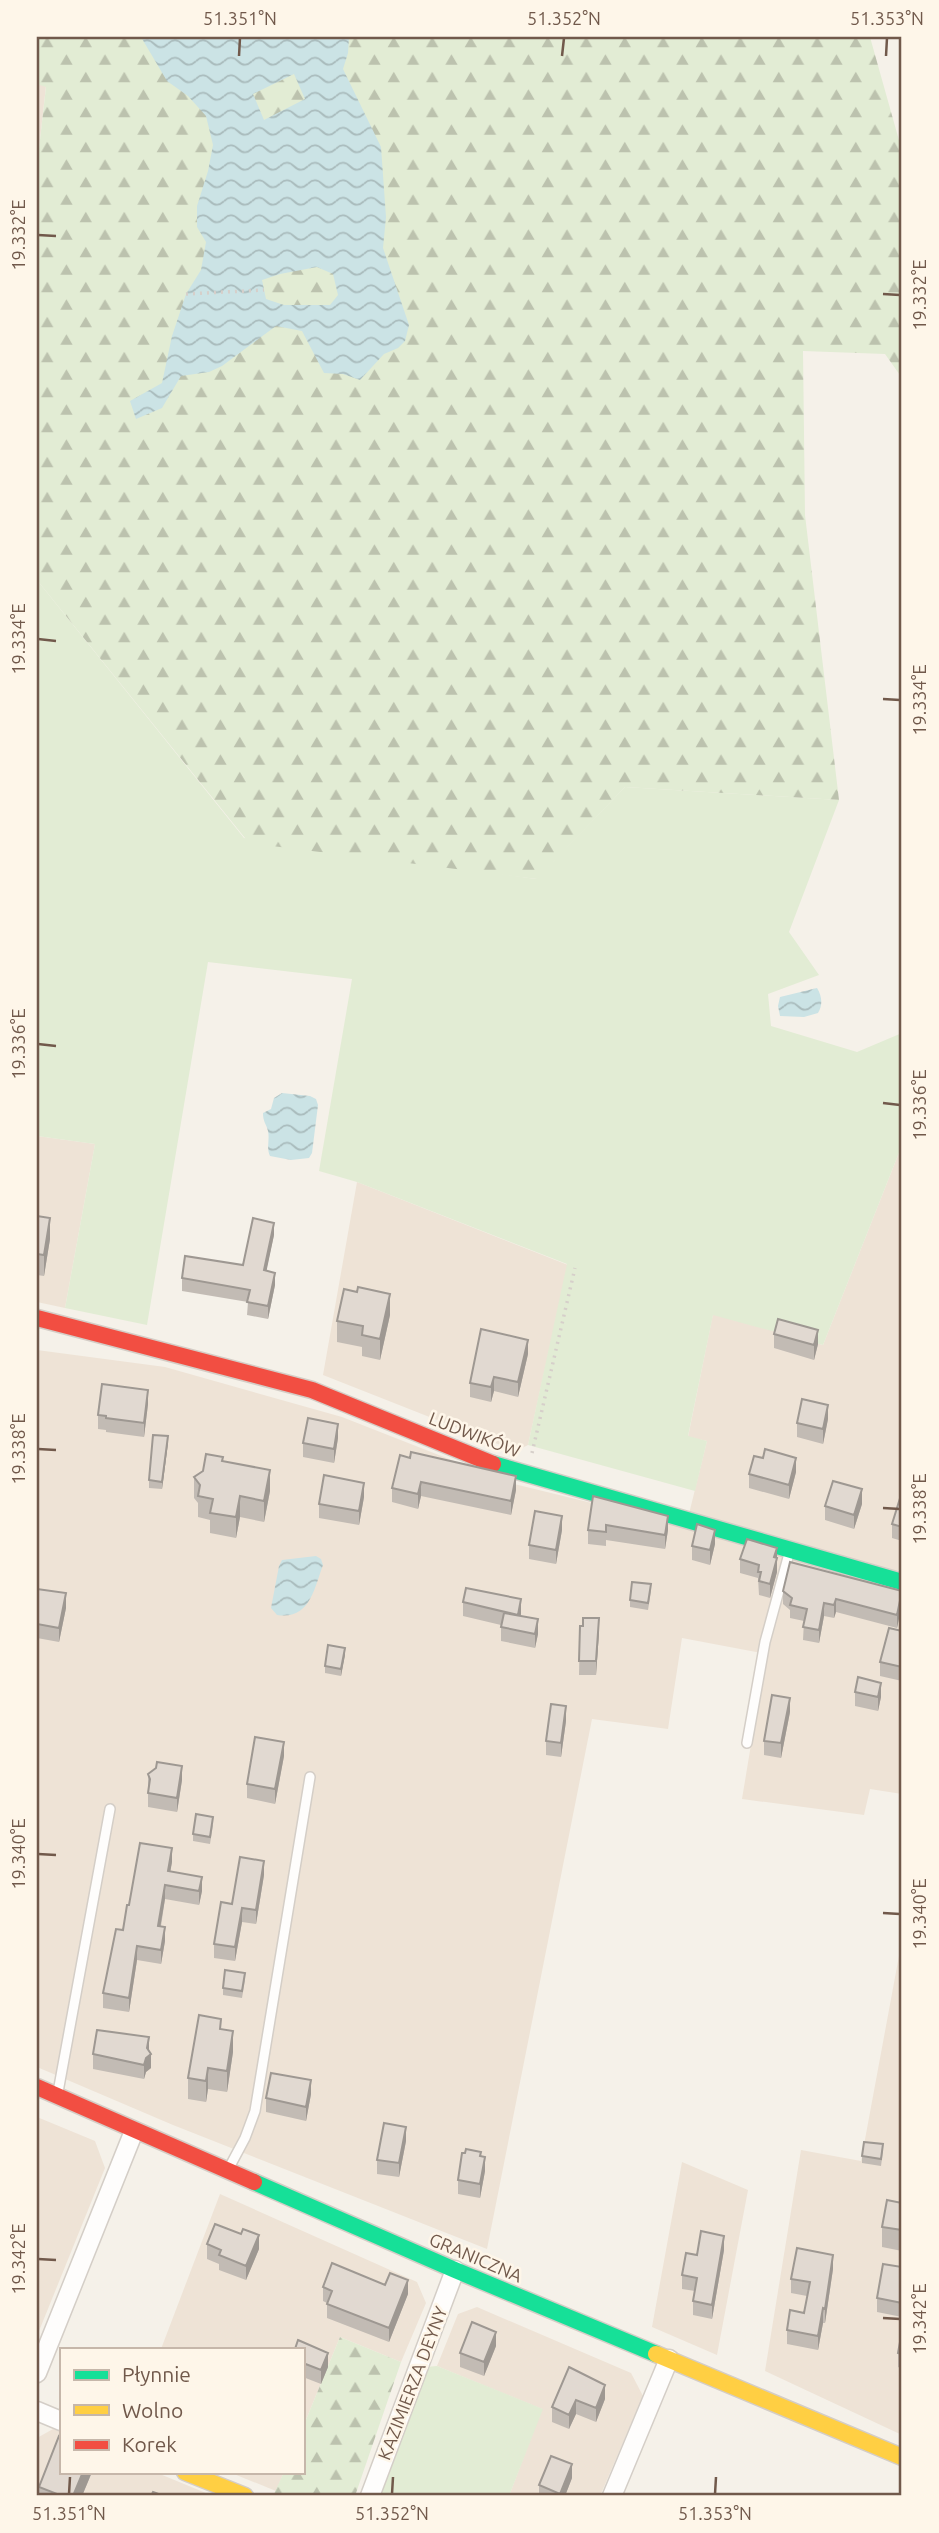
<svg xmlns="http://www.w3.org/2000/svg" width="939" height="2533" font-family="Ubuntu,sans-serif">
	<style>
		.residential { fill: #eee3d6 }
		.green { fill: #e2ecd4 }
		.forest { fill: url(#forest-firs) }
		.water { fill: url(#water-waves); fill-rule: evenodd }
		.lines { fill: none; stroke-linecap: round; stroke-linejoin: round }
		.lane-casing { stroke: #d4cec7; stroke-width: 12 }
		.street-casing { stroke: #d4cec7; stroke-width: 21 }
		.fast-casing { stroke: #d4cdc6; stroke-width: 19 }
		.slow-casing { stroke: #d4cdc6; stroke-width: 19 }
		.jam-casing { stroke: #d4cdc6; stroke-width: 19 }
		.path { stroke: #d6cfca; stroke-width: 3.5; stroke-dasharray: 2 5; stroke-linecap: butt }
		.lane { stroke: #fefdfc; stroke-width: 9 }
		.street { stroke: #fefdfc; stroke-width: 18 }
		.fast { stroke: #16e098; stroke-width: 16 }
		.slow { stroke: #ffcf43; stroke-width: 16 }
		.jam { stroke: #f24e42; stroke-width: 16 }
		.wall { fill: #c2bbb4 }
		.shaded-wall { fill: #9e9892 }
		.building { fill: #e1d9d1; stroke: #9e9892; stroke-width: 2 }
		.ticks { fill: none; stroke: #71594b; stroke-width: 2.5 }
		.labels { text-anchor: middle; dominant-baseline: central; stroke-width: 5; stroke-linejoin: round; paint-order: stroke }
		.street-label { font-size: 18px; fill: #71594b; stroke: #fef6e9 }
		.neatline { fill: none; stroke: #71594b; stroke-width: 2.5 }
		.ticks-label { font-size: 18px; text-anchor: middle; fill: #71594b }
	</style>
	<defs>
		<pattern id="forest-firs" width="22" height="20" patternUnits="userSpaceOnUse" patternTransform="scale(1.75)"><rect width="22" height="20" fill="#e2ecd4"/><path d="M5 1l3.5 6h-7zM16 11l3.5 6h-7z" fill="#bcc2ae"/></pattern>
		<pattern id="water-waves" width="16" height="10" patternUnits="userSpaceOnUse" patternTransform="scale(1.75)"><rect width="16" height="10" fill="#cbe3e5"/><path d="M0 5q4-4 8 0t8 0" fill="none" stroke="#a9bbbc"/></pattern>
	</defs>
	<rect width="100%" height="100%" fill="#f5f1e9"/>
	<!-- residential -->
	<path class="residential" d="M37 84 46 86 37 166Z
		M37 1136 95 1144 65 1308 37 1302Z
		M902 1145V1794L870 1789 864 1815 742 1799 766 1654 682 1638 668 1729 592 1719 487 2249 173 2125 37 2067V1350L165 1367 342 1417 510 1483 686 1526 707 1441 688 1437 713 1314 823 1345Z
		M357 1182 568 1265 528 1445 516 1451 323 1375Z
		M901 1945H902V2435L765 2371 801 2150 861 2161Z
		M37 2117 95 2141 105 2168 37 2336Z
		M682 2162 748 2190 717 2355 652 2327Z
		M220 2194 417 2282 426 2303 401 2362 340 2337 303 2427V2349H161Z
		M477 2307 631 2373 643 2396 600 2496H509L542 2409 437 2366 458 2314Z
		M53 2429 61 2432V2472H155L213 2496H37V2438Z
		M229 2472H284L276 2491Z"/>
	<!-- green -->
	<path class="green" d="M37 580 244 838 536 879 625 787 839 800 789 932 819 975 768 994 771 1026 857 1052 902 1033V1145L823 1345 713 1315 688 1436 707 1441 695 1491 528 1445 567 1264 357 1182 319 1171 352 979 208 962 147 1325 65 1308 95 1144 37 1136Z
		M437 2366 543 2409 509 2496H377L426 2367Z"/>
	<!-- forest -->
	<path class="forest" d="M37 37H870L902 151V378L885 354 803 351 805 515 839 800 625 787 537 879 249 843 37 580V166L46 87 37 84Z
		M340 2337 401 2362 355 2496H273L284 2472H303V2427Z"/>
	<!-- water -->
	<path class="water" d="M141 37H349L348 53 343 69 381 147 386 217 383 248 409 325 405 341 398 348 384 354 360 380 343 374 324 373 302 331 276 326 222 366 209 372 181 376 162 408 136 419 130 401 162 383 172 336 186 294 201 270 206 242 197 227V206L208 171 213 145 206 116 188 96 167 81ZM294 74 305 99 264 120 253 94ZM317 267 333 274 338 295 330 305H284L266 299 262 280 280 274Z
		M817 988C822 996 823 1005 818 1013L804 1017 780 1016 778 1006 780 997Z
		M282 1093 310 1096 316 1099 318 1105 312 1153 309 1158 291 1160 270 1156C266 1147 270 1140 268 1131 266 1123 263 1122 263 1113L271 1109 274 1098Z
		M316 1556 321 1559 323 1565C314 1589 310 1620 277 1615L271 1608 279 1566 282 1560Z"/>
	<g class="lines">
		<!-- lane casing -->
		<g class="lane-casing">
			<path id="lane" d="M747 1743 765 1642 790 1550
				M58 2092 110 1809
				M229 2168 245 2138 255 2111 310 1777"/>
		</g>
		<!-- street casing -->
		<g class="street-casing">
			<path id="street" d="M37 2373 134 2131
				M37 2411 61 2421
				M370 2496 455 2270
				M612 2496 669 2359"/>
		</g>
		<!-- fast casing -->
		<g class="fast-casing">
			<path id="fast" d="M493 1464 902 1582
				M254 2182 455 2270 656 2354"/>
		</g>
		<!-- slow casing -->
		<g class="slow-casing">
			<path id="slow" d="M656 2354 902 2457
				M185 2472 245 2496"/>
		</g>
		<!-- jam casing -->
		<g class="jam-casing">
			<path id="jam" d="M37 1318 312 1390 493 1464
				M37 2087 254 2182"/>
		</g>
		<!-- path -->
		<path class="path" d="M186 294 264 290
			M532 1453 575 1268"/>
		<!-- lane -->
		<use href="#lane" class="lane"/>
		<!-- street -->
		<use href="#street" class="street"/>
		<!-- fast -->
		<use href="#fast" class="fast"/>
		<!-- slow -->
		<use href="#slow" class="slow"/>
		<!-- jam -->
		<use href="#jam" class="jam"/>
	</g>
	<!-- wall -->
	<path class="wall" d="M37 1216 50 1239 44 1276 37 1275Z
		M274 1235 266 1271 275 1285 268 1319 247 1315 248 1302 182 1291V1278L243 1265Z
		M390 1315 380 1360 362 1356V1347L337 1342V1321Z
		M774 1334 818 1344 814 1360 774 1348Z
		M528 1354 518 1397 494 1391 491 1402 470 1397V1383Z
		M148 1404 144 1437 106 1432V1430L98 1429V1415Z
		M828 1419 823 1444 797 1437V1423Z
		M338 1438 334 1463 303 1457V1443Z
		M168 1443 162 1489 149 1488V1480Z
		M400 1455 516 1490 511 1515 421 1496 418 1509 392 1502V1488Z
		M223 1461 270 1491 264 1522 240 1517 236 1538 210 1533V1520L198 1517V1503L194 1498V1477Z
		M796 1472 789 1499 749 1488V1474Z
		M902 1495V1541L892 1538V1524Z
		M593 1496 668 1530 665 1549 606 1540V1546L588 1544V1530Z
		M364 1497 359 1525 319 1518V1504Z
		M862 1504 854 1529 825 1520V1506Z
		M562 1530 556 1564 529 1559V1545Z
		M715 1544 710 1565 692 1560V1546Z
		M777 1548V1572L770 1598 759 1595 758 1578 740 1573V1559Z
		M37 1589 66 1608 59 1642 37 1638Z
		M651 1591 648 1610 630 1607V1600Z
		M783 1591 902 1604 897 1628 836 1612 834 1618 824 1616 819 1643 803 1640 804 1621 790 1618V1610L783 1604Z
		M463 1602 521 1614V1616L538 1634 535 1648 501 1641V1625L463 1616Z
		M580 1626 599 1632 596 1675H579Z
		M902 1631V1681L880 1676V1662Z
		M345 1655 341 1676 325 1673V1666Z
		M855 1692 881 1697 878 1711 855 1706Z
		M790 1712 781 1758 764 1755V1741Z
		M566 1721 561 1757 546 1755V1741Z
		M284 1756 275 1804 247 1798V1784Z
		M148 1774 182 1780 177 1812 148 1807Z
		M213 1825 210 1844 193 1841V1834Z
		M172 1862 170 1871 202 1891 199 1905 165 1899 161 1926 165 1941 161 1964 137 1960 129 2012 103 2008V1993L123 1930 129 1905Z
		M264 1875 256 1924 242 1922 235 1961 214 1958V1944L232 1904Z
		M245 1980 242 1998 223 1995V1988Z
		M221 2029 233 2052 227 2092 208 2089 206 2102 188 2099V2078Z
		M149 2051 151 2068 146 2072 144 2079 93 2069V2054Z
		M311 2094 306 2121 266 2112V2098Z
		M406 2141 399 2177 377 2174V2160Z
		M883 2151 881 2166 862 2163V2156Z
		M481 2156 485 2171 480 2198 458 2194V2180Z
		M902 2203V2251L882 2247V2227Z
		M207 2244 259 2249 246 2280 219 2270V2264L207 2259Z
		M724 2250 712 2319 693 2315V2301L695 2291 682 2289V2275L697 2255Z
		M902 2267V2317L877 2312V2298Z
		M833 2269 825 2323H823L818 2350 787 2344V2330L804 2313 807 2296 791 2293V2279Z
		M385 2285 408 2294 389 2342 327 2318V2303L323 2301V2287Z
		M902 2331V2369L898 2367V2353Z
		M496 2346 484 2376 460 2367V2353Z
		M303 2349 328 2367 321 2384 303 2377Z
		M569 2367 605 2399 596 2422 576 2414 569 2429 552 2422V2407Z
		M92 2472 82 2496H39V2487Z
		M572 2478 565 2496H539V2485Z"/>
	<!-- shaded-wall -->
	<path class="shaded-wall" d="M50 1218V1239L44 1276V1255Z
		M274 1223V1235L264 1283V1270Z
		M275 1273V1285L268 1319V1306Z
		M390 1294V1315L380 1360V1339Z
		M818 1330V1344L814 1360V1345Z
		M528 1340V1354L518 1397V1382Z
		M494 1377V1391L491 1402V1387Z
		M148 1390V1404L144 1437V1423Z
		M828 1405V1419L823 1444V1429Z
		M338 1424V1438L334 1463V1449Z
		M168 1436V1443L162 1489V1482Z
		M796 1458V1472L789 1499V1485Z
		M270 1470V1491L264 1522V1501Z
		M516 1476V1490L511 1515V1501Z
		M421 1482V1496L418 1509V1494Z
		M364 1483V1497L359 1525V1511Z
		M862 1489V1504L854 1529V1515Z
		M240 1496V1517L236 1538V1517Z
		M562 1516V1530L556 1564V1550Z
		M668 1516V1530L665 1549V1535Z
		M715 1530V1544L710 1565V1550Z
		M777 1548V1572L770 1598V1584L774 1557Z
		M902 1591V1604L897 1628V1615Z
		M66 1593V1608L59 1642V1628Z
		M521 1599V1614L518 1629V1615Z
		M836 1599V1612L834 1618V1605Z
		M824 1603V1616L819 1643V1630Z
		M599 1618V1632L596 1675V1661Z
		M538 1619V1634L535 1648V1634Z
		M345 1648V1655L341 1676V1669Z
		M881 1683V1697L878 1711V1697Z
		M790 1698V1712L781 1758V1743Z
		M566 1706V1721L561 1757V1743Z
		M284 1742V1756L275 1804V1789Z
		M182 1766V1780L177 1812V1798Z
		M172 1848V1862L168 1885V1871Z
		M264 1861V1875L256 1924V1910Z
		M202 1877V1891L199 1905V1891Z
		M165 1885V1899L158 1940V1926Z
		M242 1908V1922L235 1961V1947Z
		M165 1927V1941L161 1964V1950Z
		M137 1946V1960L129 2012V1998Z
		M233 2031V2052L227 2092V2071Z
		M149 2037V2051L151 2054V2068L146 2072 144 2079V2065Z
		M208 2068V2089L206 2102V2081Z
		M311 2080V2094L306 2121V2107Z
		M406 2127V2141L399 2177V2163Z
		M485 2157V2171L480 2198V2184Z
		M259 2235V2249L246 2280V2266Z
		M724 2236V2250L712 2319V2305Z
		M833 2255V2269L825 2323V2309Z
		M408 2280V2294L389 2342V2328Z
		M823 2308V2323L818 2350V2336Z
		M496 2332V2346L484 2376V2362Z
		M328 2353V2367L321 2384V2370Z
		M605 2385V2399L596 2422V2408Z
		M576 2400V2414L569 2429V2415Z
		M572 2464V2478L565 2496H560Z
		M83 2472H92L82 2496H73Z"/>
	<!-- building -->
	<path class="building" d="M37 1216 50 1218 44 1255 37 1254Z
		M253 1218 274 1223 264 1270 275 1273 268 1306 247 1302 250 1290 182 1278 185 1256 243 1265Z
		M358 1287 390 1294 380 1339 362 1335 363 1326 337 1321 344 1289 357 1292Z
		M778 1319 818 1330 814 1345 774 1334Z
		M481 1329 528 1340 518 1382 494 1377 491 1387 470 1383Z
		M102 1384 148 1390 144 1423 106 1418V1416L98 1415Z
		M802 1399 828 1405 823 1429 797 1423Z
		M308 1418 338 1424 334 1449 303 1443Z
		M153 1435 168 1436 162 1482 149 1480Z
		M765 1449 796 1458 789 1485 749 1474 754 1456 763 1458Z
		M411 1452 516 1476 511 1501 421 1482 418 1494 392 1488 400 1455 410 1458Z
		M206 1454 223 1457 222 1461 270 1470 264 1501 240 1496 236 1517 210 1513 213 1499 198 1496 200 1485 194 1477 203 1471Z
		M324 1475 364 1483 359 1511 319 1504Z
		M833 1481 862 1489 854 1515 825 1506Z
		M901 1495H902V1527L892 1524Z
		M593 1496 668 1516 665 1535 606 1525V1532L588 1530Z
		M535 1511 562 1516 556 1550 529 1545Z
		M697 1524 715 1530 710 1550 692 1546Z
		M747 1539 777 1548 774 1557 777 1558 770 1584 759 1581 761 1572H758L759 1565 740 1559Z
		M790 1562 902 1591 897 1615 836 1599 834 1605 824 1603 819 1630 803 1627 807 1609 790 1605 792 1598 783 1591Z
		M632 1582 651 1584 648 1603 630 1600Z
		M466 1588 521 1599 518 1615 463 1602Z
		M37 1589 66 1593 59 1628 37 1624Z
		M504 1613 538 1619 535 1634 501 1627Z
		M583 1618H599L596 1661H579L580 1626H583Z
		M889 1628 902 1631V1667L880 1662Z
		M328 1645 345 1648 341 1669 325 1666Z
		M858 1677 881 1683 878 1697 855 1692Z
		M772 1695 790 1698 781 1743 764 1741Z
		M551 1704 566 1706 561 1743 546 1741Z
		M255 1737 284 1742 275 1789 247 1784Z
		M157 1762 182 1766 177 1798 148 1793 150 1779 148 1774 156 1768Z
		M196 1814 213 1817 210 1837 193 1834Z
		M140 1843 172 1848 168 1871 202 1877 199 1891 165 1885 158 1926 165 1927 161 1950 137 1946 129 1998 103 1993 116 1929 123 1930 127 1905H129Z
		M240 1857 264 1861 256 1910 242 1908 235 1947 214 1944 221 1902 232 1904Z
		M225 1970 245 1973 242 1991 223 1988Z
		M199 2015 221 2019 220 2029 233 2031 227 2071 208 2068 206 2081 188 2078Z
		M97 2030 149 2037 147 2048 151 2054 146 2058 144 2065 93 2054Z
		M271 2073 311 2080 306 2107 266 2098Z
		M384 2123 406 2127 399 2163 377 2160Z
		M864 2142 883 2144 881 2159 862 2156Z
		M466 2149 481 2152 480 2156 485 2157 480 2184 458 2180 462 2153H465Z
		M887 2200 902 2203V2230L882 2227Z
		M215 2224 241 2234 243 2229 259 2235 246 2266 219 2255 221 2250 207 2244Z
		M701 2231 724 2236 712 2305 693 2301 697 2278 682 2275 686 2253 697 2255Z
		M797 2248 833 2255 825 2309 823 2308 818 2336 787 2330 790 2310 804 2313 810 2282 791 2279Z
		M332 2263 385 2285 390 2273 408 2280 389 2328 327 2304 332 2291 323 2287Z
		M883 2264 902 2267V2303L877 2298Z
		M472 2322 496 2332 484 2362 460 2353Z
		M902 2331V2354L898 2353Z
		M298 2340 328 2353 321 2370 303 2363V2349H295Z
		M569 2367 605 2385 596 2408 576 2400 569 2415 552 2407Z
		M59 2436 61 2437V2472H83L73 2496H62L39 2487Z
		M551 2456 572 2464 560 2494 539 2485Z
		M153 2492 164 2496H151Z"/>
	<!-- ticks -->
	<path class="ticks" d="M239 56 240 38M562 56 564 38M886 56 887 38M38 235 56 236M883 294 900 295M38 639 56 641M883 699 900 700M38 1044 56 1046M883 1103 900 1105M38 1449 56 1450M883 1508 900 1509M38 1854 56 1855M883 1913 900 1914M38 2259 56 2260M883 2318 900 2319M69 2494 70 2477M392 2494 393 2477M715 2494 716 2477"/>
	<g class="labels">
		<!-- street labels -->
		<g class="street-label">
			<text transform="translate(475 1434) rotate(21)">LUDWIKÓW</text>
			<text transform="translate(476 2257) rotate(23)">GRANICZNA</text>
			<text transform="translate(412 2383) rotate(-69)">KAZIMIERZA DEYNY</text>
		</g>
	</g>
	<!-- border -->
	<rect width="939" height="2533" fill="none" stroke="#fef6e9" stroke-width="77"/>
	<!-- legend -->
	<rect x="60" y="2348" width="245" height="126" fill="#fef6e9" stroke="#c6b7aa" stroke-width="2"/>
	<rect x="74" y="2370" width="35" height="10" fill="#16e098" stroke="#c6b7aa" stroke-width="2"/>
	<text x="122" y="2382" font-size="21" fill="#71594b">Płynnie</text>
	<rect x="74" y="2405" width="35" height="10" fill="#ffcf43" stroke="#c6b7aa" stroke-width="2"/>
	<text x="122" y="2418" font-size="21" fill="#71594b">Wolno</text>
	<rect x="74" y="2440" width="35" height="10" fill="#f24e42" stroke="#c6b7aa" stroke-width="2"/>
	<text x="122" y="2452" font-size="21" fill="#71594b">Korek</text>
	<rect x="38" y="38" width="862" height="2456" class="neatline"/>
	<g class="ticks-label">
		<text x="240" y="25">51.351°N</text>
		<text x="564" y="25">51.352°N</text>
		<text x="887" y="25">51.353°N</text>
		<text transform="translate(19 235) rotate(-90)" y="6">19.332°E</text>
		<text transform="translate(920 295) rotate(-90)" y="6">19.332°E</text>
		<text transform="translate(19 639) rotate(-90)" y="6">19.334°E</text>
		<text transform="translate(920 700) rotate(-90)" y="6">19.334°E</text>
		<text transform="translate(19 1044) rotate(-90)" y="6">19.336°E</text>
		<text transform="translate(920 1105) rotate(-90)" y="6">19.336°E</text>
		<text transform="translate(19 1449) rotate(-90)" y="6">19.338°E</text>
		<text transform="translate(920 1509) rotate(-90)" y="6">19.338°E</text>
		<text transform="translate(19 1854) rotate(-90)" y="6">19.340°E</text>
		<text transform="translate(920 1914) rotate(-90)" y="6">19.340°E</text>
		<text transform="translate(19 2259) rotate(-90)" y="6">19.342°E</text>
		<text transform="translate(920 2319) rotate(-90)" y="6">19.342°E</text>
		<text x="69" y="2520">51.351°N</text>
		<text x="392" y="2520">51.352°N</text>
		<text x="715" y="2520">51.353°N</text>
	</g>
</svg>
